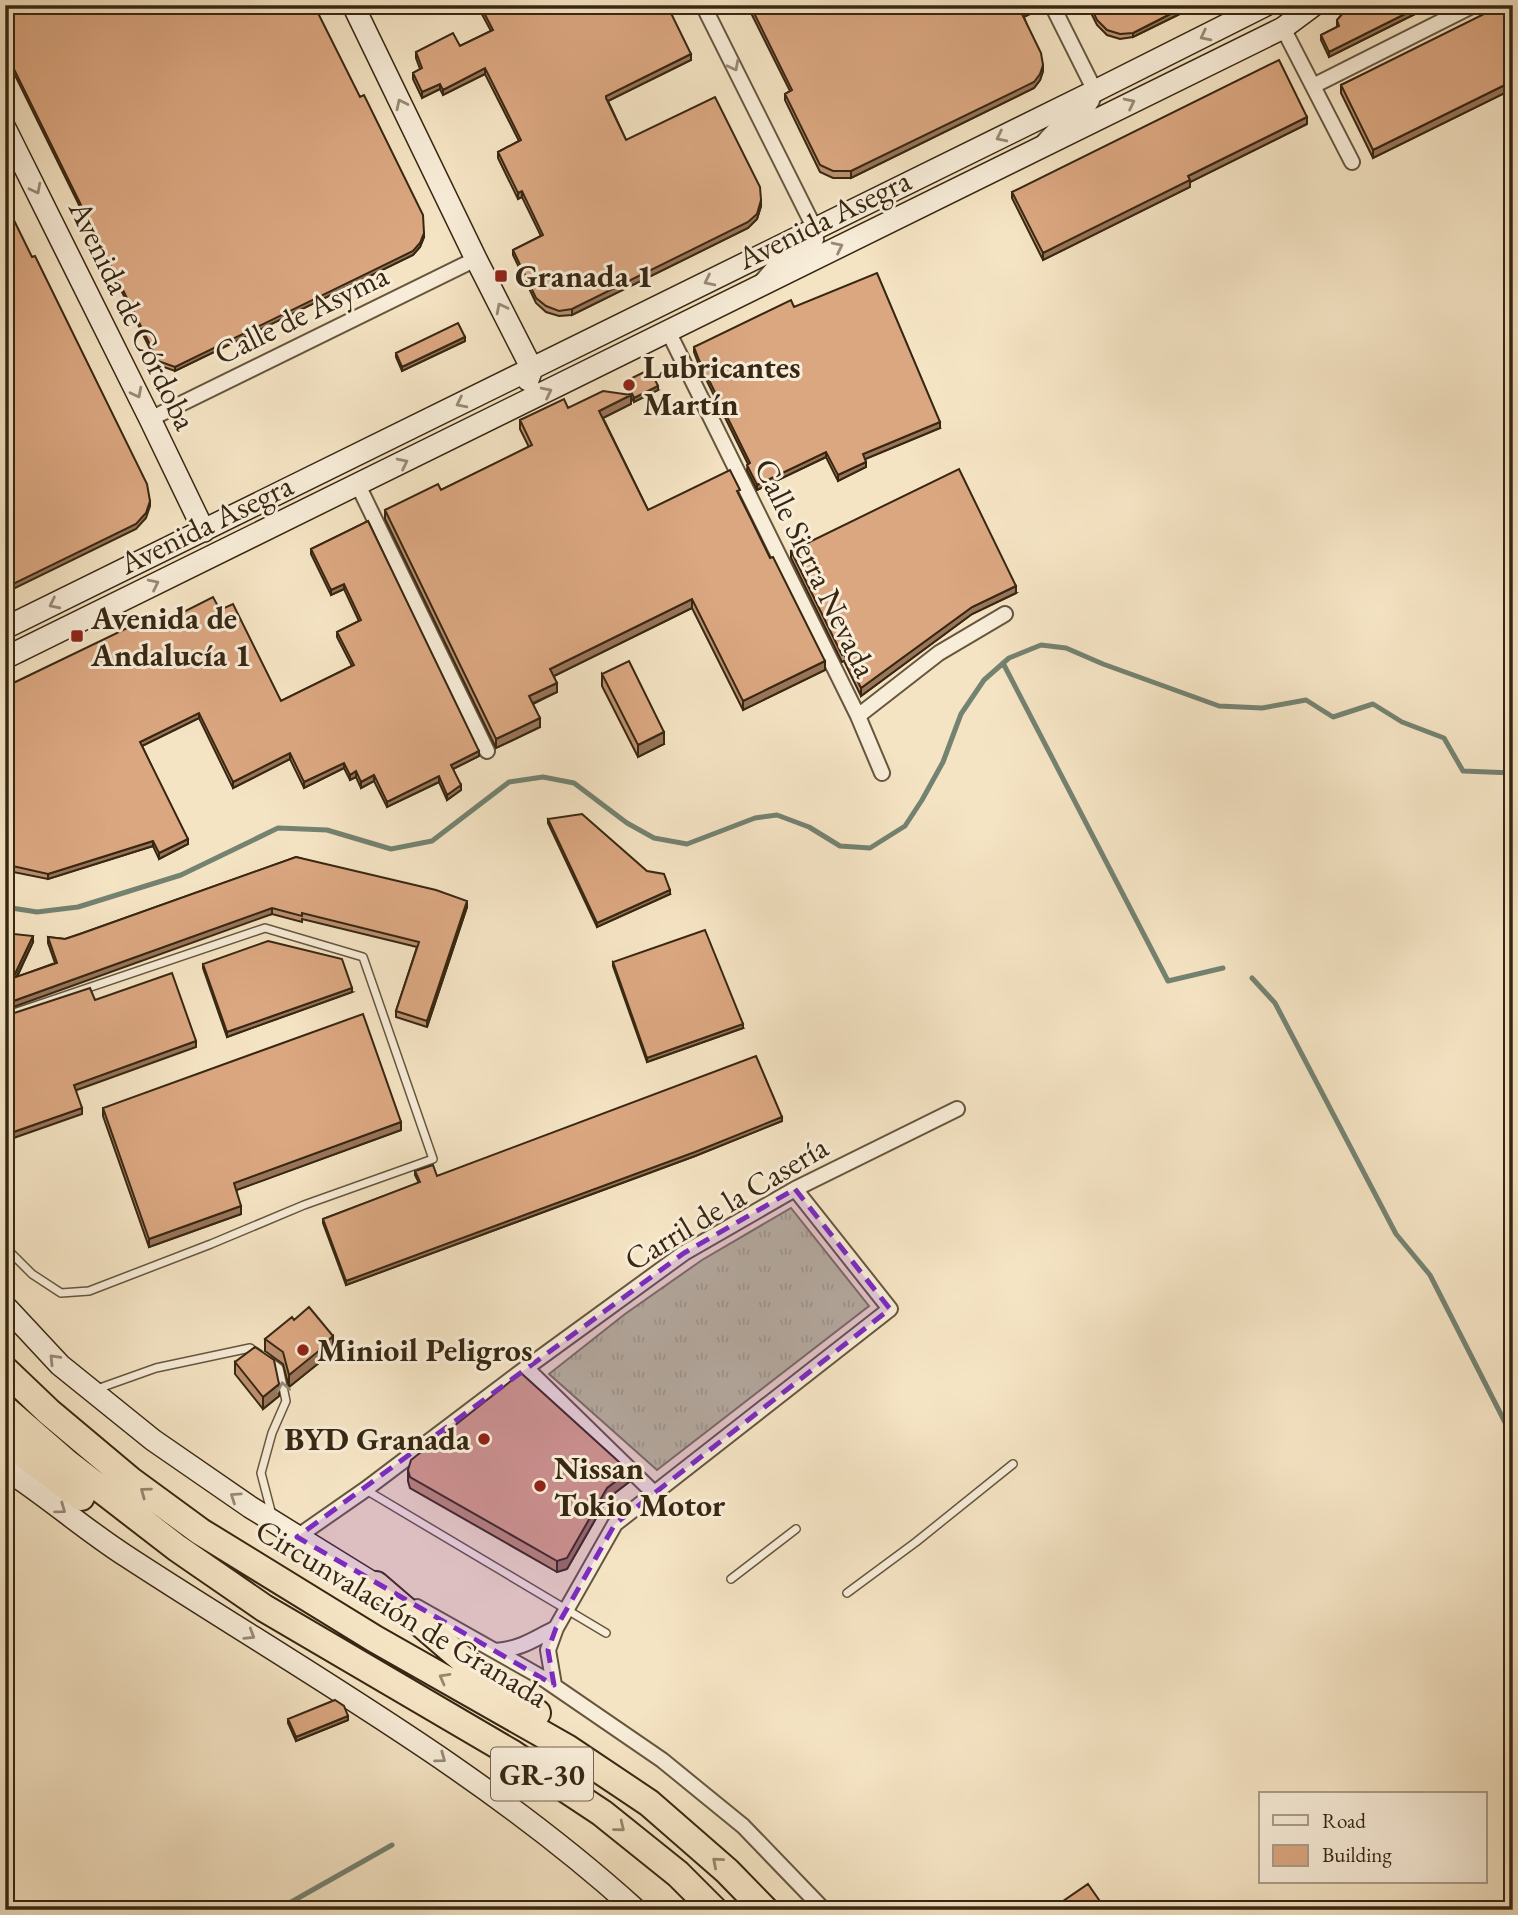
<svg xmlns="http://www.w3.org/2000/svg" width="1518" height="1915" font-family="'EB Garamond',serif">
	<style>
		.grass { fill: url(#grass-tufts); stroke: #7a7652; stroke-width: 2 }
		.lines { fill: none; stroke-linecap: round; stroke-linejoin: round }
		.stream { stroke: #748271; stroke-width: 5 }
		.lane-casing { stroke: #66563e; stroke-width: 10 }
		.street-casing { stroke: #66563e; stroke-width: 18 }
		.secondary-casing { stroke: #372712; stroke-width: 24 }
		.highway-casing { stroke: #372712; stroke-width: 30 }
		.lane { stroke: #f8edd9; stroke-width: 7 }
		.street { stroke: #f8edd9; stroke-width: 14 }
		.secondary { stroke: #f8edd9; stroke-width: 21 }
		.highway { stroke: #f5e4c4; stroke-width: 26 }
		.wall { fill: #bc906f; stroke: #372712; stroke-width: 2 }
		.shaded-wall { fill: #99755a; stroke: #372712; stroke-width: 2 }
		.building { fill: #dba781; stroke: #372712; stroke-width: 2 }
		.oneway { stroke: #988a76 }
		.oneway2 { stroke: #96866b }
		.marked { fill: #7b2cbf; fill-opacity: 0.2; stroke: #7b2cbf; stroke-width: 5; stroke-dasharray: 14 9; stroke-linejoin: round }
		.poi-dot { fill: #8f2418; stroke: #f8edd9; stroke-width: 2.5 }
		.labels { text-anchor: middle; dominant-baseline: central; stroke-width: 6; stroke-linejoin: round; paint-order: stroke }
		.shield { fill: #f8edd9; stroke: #71624e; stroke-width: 2 }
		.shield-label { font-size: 30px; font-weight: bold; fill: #372712 }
		.street-label { font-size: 32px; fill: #372712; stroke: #f8edd9 }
		.poi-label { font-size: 32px; font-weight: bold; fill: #372712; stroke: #f8edd9; text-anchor: start }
	</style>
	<defs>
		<pattern id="grass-tufts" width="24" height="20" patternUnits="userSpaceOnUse" patternTransform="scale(1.75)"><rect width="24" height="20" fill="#bec492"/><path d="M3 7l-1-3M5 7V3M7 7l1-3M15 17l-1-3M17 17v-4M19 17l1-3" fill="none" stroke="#a4a87d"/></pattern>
	</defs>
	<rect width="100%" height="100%" fill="#f5e4c4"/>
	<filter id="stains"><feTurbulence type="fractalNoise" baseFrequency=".00286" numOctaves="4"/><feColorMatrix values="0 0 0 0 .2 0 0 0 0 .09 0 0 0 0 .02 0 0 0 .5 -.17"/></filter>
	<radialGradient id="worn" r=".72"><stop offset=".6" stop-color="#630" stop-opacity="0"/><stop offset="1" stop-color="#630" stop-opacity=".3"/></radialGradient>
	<!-- grass -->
	<path class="grass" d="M791 1208 869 1306 657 1470 549 1374 625 1314 702 1260Z"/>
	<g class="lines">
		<!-- stream -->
		<path class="stream" d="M1003 663 1168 981 1223 968
			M5 907 37 912 78 907 181 875 278 828 327 830 391 849 432 841 509 782 543 777 574 783 627 823 654 838 687 844 755 818 777 815 809 827 840 846 870 848 905 826 922 800 943 762 961 714 984 680 1009 658 1041 645 1066 648 1103 664 1219 706 1262 708 1306 700 1333 717 1373 704 1402 722 1444 738 1463 771 1513 773
			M1252 978 1275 1003 1396 1234 1430 1275 1513 1438
			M277 1910 392 1845"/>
		<!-- lane casing -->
		<g class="lane-casing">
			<path id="lane" d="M5 1016 265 928 363 957 433 1159 304 1205 211 1244 89 1291 61 1293 32 1274 5 1247
				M269 1361 279 1368 286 1401 272 1433 261 1473 272 1515
				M97 1389 156 1368 250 1348 259 1354
				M366 1490 606 1633
				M731 1579 796 1529
				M847 1593 916 1542 1013 1464"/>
		</g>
		<!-- street casing -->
		<g class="street-casing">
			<path id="street" d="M703 5 815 229 816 240 801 251 778 262 761 282
				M1283 28 1352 162
				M1313 86 1474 5
				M1044 141C1049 136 1054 129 1060 125 1075 112 1090 116 1095 91L1052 5
				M668 331 858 716 882 773
				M150 419 476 259
				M358 485 487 751
				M858 716 939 653 1005 614
				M526 1368 654 1493
				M297 1537 366 1489 526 1368 684 1253 795 1189 957 1109
				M417 1607 541 1677 662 1760 743 1826 824 1910
				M496 1651C523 1648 532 1640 556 1628
				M554 1685 548 1650 556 1628 615 1524 890 1309 795 1189"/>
		</g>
		<!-- secondary casing -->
		<g class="secondary-casing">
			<path id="secondary" d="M353 5 476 259 532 369 528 380
				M5 128 150 419 204 531
				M5 628 1095 91 1266 5
				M5 658 1283 28 1314 5
				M5 1306 60 1365 153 1440 250 1507 376 1585
				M5 1469C47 1496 84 1529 126 1556 299 1669 482 1770 636 1910"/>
		</g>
		<!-- highway casing -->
		<g class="highway-casing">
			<path id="highway" d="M5 1370 49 1412 130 1480 201 1532 375 1639 567 1748 649 1803 727 1871 765 1910
				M5 1409 67 1463 177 1548 264 1608 513 1754 602 1813 678 1874 714 1910
				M5 1440 81 1497
				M376 1585 483 1677 537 1713"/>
		</g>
		<!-- lane -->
		<use href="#lane" class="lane"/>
		<!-- street -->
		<use href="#street" class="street"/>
		<!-- secondary -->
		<use href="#secondary" class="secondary"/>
		<!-- highway -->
		<use href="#highway" class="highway"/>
	</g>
	<!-- wall -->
	<path class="wall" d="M477 5H667L691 60 608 101 626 140 761 206 757 219 748 228 572 315 559 316 546 312 536 303 513 255V250L541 236 522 197 518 199 498 158V152L519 141 485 74 443 95 440 89 422 98 413 79V73L420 69 416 58V52L460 46 491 31Z
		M747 5H1031L1032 13 1024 17 1043 71 1040 80 1034 88 851 178H833L820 172 785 100V94L790 91Z
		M1087 5H1198L1133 37 1120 39 1107 35 1097 25Z
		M1350 5H1433L1329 57 1321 40V35L1337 27V20Z
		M1513 5V89L1373 158 1341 93V85Z
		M5 12 424 237 420 247 413 255 175 371 158 365 5 55Z
		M1307 124 1190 182V187L1043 260 1012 198V192Z
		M794 307 940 428 865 459 866 467 838 481 826 457 757 490 747 470 748 464 699 365 694 352V347Z
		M465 341 402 371 396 357V353Z
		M626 381 658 390 634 402 631 397V404L603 418 648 510 740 497 825 670 743 710 692 608 554 676 557 692 533 704 540 727 496 748 385 519V510L441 490 529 447 520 429V420L568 408 630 395 626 385Z
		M368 521 479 756 453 769 461 790 447 800 439 782 387 807 374 781 361 788 356 777 350 780 344 768 304 788 290 759 233 788 199 718 142 746 188 844 159 859 153 846 48 879 8 871 5 846V687L156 626 220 610 281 701 352 666 337 637V632L359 621 344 589 331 595 311 554V549Z
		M791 551 1016 593 972 614 861 696 844 661 842 662 791 558Z
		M602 674 664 744 638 757 602 686Z
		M548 819 670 894 597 927 548 823Z
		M296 857 467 907 427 1027 396 1017V1011L417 947 302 919V922L272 914 6 981 5 933 33 942 17 977 55 963 48 943V937L65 939 80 934Z
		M613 962 743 1028 647 1062 613 966Z
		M203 964 352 992 227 1037 203 968Z
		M103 1108 401 1130 236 1190 241 1214 149 1247 103 1116Z
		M782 1121 695 1156 346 1285 323 1223V1219L419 1183 415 1175V1171L437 1176Z
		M294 1320 333 1348 320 1359V1362L289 1387 283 1364 265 1351V1339Z
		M235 1362 279 1396 263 1409 235 1374Z
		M408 1470 629 1482 607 1499 567 1569 557 1572 410 1488 408 1481Z
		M288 1719 348 1720 296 1741 288 1723Z"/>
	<!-- shaded-wall -->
	<path class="shaded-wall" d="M1188 5H1198L1133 37V33Z
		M1423 5H1433L1329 57V52Z
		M1032 7V13L1021 18V12Z
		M691 54V60L606 102V96Z
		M1043 65V71L1040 80 1034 88 851 178V171Z
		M485 68V74L443 95V90Z
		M1513 81V89L1373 158V150Z
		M440 84V89L422 98V92Z
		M1307 117V124L1190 182V187L1043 260V253L1188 176Z
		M522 191V197L518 199V193Z
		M761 200V206L757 219 748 228 572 315V309Z
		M424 233V237L420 247 413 255 175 371V367Z
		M465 337V341L402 371V367Z
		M658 386V390L634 402V398Z
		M631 395V404L599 420V411Z
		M940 422V428L863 460V454Z
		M826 452V457L757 490V485Z
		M866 462V467L838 481V475Z
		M150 501V506L146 518 136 529 5 593V588Z
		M344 584V589L331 595V590Z
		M1016 586V593L972 614 861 696V688L972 607Z
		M692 599V608L550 678V669Z
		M825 661V670L743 710V701Z
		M557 683V692L529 705V696Z
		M199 713V718L140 747V742Z
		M540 718V727L496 748V739Z
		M664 732V744L638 757V745Z
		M479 751V756L451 770V765Z
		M290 753V759L233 788V782Z
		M344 763V768L304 788V782Z
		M356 771V777L350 780V775Z
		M374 775V781L361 788V782Z
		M439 776V782L387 807V802Z
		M461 785V790L447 800V795Z
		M188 839V844L159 859V853Z
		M153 841V846L48 879V874Z
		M670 890V894L597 927V923Z
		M467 901V907L427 1027V1021Z
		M272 908V914L5 1010V1004Z
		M33 936V942L13 984V978Z
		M352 988V992L227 1037V1032Z
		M743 1024V1028L647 1062V1058Z
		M196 1041V1047L74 1091V1085Z
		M82 1108V1114L5 1141V1135Z
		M782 1117V1121L695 1156 346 1285V1281Z
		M401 1122V1130L234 1191V1183Z
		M241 1206V1214L149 1247V1239Z
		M333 1336V1348L320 1359V1362L289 1387V1375Z
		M279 1384V1396L263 1409V1397Z
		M629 1471V1482L607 1499 567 1569 557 1572V1561L607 1488Z
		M348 1716V1720L296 1741V1737Z"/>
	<!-- building -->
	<path class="building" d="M19 5H314L360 97 364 95 423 215 424 233 420 243 413 251 175 367 158 361 5 51V12Z
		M480 5H667L691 54 606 96V98L626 140 715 97 760 187 761 200 757 214 748 222 572 309 559 311 546 306 536 298 513 250 543 235 522 191 518 193 498 152 521 140 485 68 443 90 440 84 422 92 413 73 422 68 416 52 453 33 460 46 493 30Z
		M750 5H1031L1032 7 1021 12 1041 53 1043 65 1040 74 1034 82 851 171H833L820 165 785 94 792 90Z
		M1090 5H1188L1133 33 1120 34 1107 30 1097 20Z
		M1350 5H1423L1329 52 1321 35 1339 26 1337 20Z
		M1502 5H1513V81L1373 150 1341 85Z
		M1279 60 1307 117 1188 176 1190 180 1043 253 1012 192Z
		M5 202 32 257 35 256 147 484 150 501 146 513 136 524 5 588Z
		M877 273 940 422 863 454 866 462 838 475 826 452 757 485 747 465 750 463 699 360 694 347 791 300 794 307Z
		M458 323 465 337 402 367 396 353Z
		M650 369 658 386 634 398 626 381Z
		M603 391 631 395 599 411 648 510 730 470 740 490 737 491 751 519 770 558 773 557 825 661 743 701 692 599 550 669 557 683 529 696 540 718 496 739 385 510 438 484 441 490 532 445 520 420 564 399 568 408Z
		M959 469 1016 586 972 607 861 688 844 654 842 655 791 551Z
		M368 521 479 751 451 765 461 785 447 795 439 776 387 802 374 775 361 782 356 771 350 775 344 763 304 782 290 753 233 782 199 713 140 742 188 839 159 853 153 841 48 874 8 865 5 840V687L152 616 156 626 213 597 220 610 233 604 281 701 354 665 337 632 361 620 344 584 331 590 311 549Z
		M629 661 664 732 638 745 602 674Z
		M582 814 647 871 664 874 670 890 597 923 548 819Z
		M296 857 436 890 467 901 427 1021 396 1011 419 942 302 913V916L272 908 5 1004V981L8 980 5 973V933L33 936 13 978 57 963 48 937 65 939 80 934Z
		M705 930 743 1024 647 1058 613 962Z
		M268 941 342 959 352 988 227 1032 203 964Z
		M172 973 196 1041 74 1085 82 1108 5 1135V1016L90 988 95 1000Z
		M363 1014 401 1122 234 1183 241 1206 149 1239 103 1108Z
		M756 1056 782 1117 695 1152 346 1281 323 1219 420 1182 415 1171 433 1165 437 1176Z
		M309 1307 333 1336 319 1349 320 1350 289 1375 283 1352 265 1339 292 1317 294 1320Z
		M255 1347 274 1360 279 1384 263 1397 235 1362Z
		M521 1373 629 1471 607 1488 567 1558 557 1561 410 1477 408 1470 411 1460Z
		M335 1700 344 1706 348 1716 296 1737 288 1719Z
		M1088 1884 1106 1910H1050Z"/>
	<!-- one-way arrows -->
	<defs><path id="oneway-chevron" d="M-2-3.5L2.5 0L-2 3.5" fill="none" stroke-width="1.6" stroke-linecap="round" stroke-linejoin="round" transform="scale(1.75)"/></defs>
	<g class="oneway">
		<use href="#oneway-chevron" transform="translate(1205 36) rotate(153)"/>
		<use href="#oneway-chevron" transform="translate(734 66) rotate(63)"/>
		<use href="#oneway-chevron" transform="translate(1130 103) rotate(-26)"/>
		<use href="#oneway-chevron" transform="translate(401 104) rotate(-116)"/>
		<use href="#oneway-chevron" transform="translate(1001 137) rotate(154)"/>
		<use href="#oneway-chevron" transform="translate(36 189) rotate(63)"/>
		<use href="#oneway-chevron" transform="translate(838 247) rotate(-26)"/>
		<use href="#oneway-chevron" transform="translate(709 281) rotate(154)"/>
		<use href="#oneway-chevron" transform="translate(501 308) rotate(-117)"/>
		<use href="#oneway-chevron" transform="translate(547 392) rotate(-26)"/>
		<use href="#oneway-chevron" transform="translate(137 393) rotate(63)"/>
		<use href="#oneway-chevron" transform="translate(461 403) rotate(154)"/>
		<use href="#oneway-chevron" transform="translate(403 463) rotate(-26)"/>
		<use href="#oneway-chevron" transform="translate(154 584) rotate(-26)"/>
		<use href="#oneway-chevron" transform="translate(54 604) rotate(154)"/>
		<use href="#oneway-chevron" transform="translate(54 1359) rotate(-134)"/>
		<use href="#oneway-chevron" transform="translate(283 1387) rotate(-101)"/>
		<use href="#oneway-chevron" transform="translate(235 1497) rotate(-146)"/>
		<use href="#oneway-chevron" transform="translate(61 1509) rotate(36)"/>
		<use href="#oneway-chevron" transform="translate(250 1635) rotate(32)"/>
		<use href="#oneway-chevron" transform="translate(441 1758) rotate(36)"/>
	</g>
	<g class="oneway2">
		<use href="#oneway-chevron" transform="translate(145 1492) rotate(-144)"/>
		<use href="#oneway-chevron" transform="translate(444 1678) rotate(-151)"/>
		<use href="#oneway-chevron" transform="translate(620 1827) rotate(39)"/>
		<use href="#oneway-chevron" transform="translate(717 1862) rotate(-139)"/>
	</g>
	<!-- marked area -->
	<path class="marked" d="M795 1189 890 1309 615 1524 556 1628 548 1650 554 1685 297 1537 684 1253Z"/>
	<!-- markers -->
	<g class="poi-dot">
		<rect x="494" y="269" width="14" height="14" rx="3.5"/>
		<circle cx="629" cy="385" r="7"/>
		<rect x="70" y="629" width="14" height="14" rx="3.5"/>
		<circle cx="303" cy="1350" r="7"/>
		<circle cx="484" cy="1439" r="7"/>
		<circle cx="540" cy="1486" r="7"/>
	</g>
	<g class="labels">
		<!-- shield labels -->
		<rect class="shield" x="491" y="1747.5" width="102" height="53" rx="5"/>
		<g class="shield-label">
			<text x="542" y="1774">GR-30</text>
		</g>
		<!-- street labels -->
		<g class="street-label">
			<text transform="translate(824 219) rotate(-26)">Avenida Asegra</text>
			<text transform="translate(301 314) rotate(-26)">Calle de Asyma</text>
			<text transform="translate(133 315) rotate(64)">Avenida de Córdoba</text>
			<text transform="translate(206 524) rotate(-26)">Avenida Asegra</text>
			<text transform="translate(816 568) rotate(64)">Calle Sierra Nevada</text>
			<text transform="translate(726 1203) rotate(-31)">Carril de la Casería</text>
			<text transform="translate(402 1613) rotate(31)">Circunvalación de Granada</text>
		</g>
		<!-- poi labels -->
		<g class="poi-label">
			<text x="515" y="276">Granada 1</text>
			<text x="643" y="367">Lubricantes<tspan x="643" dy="37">Martín</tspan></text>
			<text x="91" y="618">Avenida de<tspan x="91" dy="37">Andalucía 1</tspan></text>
			<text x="317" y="1350">Minioil Peligros</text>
			<text x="470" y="1439" text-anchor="end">BYD Granada</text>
			<text x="554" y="1468">Nissan<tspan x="554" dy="37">Tokio Motor</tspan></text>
		</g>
	</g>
	<!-- margin -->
	<rect width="1518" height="1915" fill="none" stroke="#f5e4c4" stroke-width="28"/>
	<rect x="7" y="7" width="1504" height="1901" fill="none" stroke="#372712" stroke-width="3.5"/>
	<rect x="14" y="14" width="1490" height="1887" fill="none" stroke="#372712" stroke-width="2"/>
	<!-- legend -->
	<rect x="1259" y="1792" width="228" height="91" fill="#f8edd9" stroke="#ab9e89" stroke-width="2"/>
	<rect x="1273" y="1815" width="35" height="10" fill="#f8edd9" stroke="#ab9e89" stroke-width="2"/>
	<text x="1322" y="1828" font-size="21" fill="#372712">Road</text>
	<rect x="1273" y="1845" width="35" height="21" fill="#dba781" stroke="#ab9e89" stroke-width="2"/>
	<text x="1322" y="1862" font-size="21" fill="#372712">Building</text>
	<rect width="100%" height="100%" filter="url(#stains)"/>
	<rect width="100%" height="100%" fill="url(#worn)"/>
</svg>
